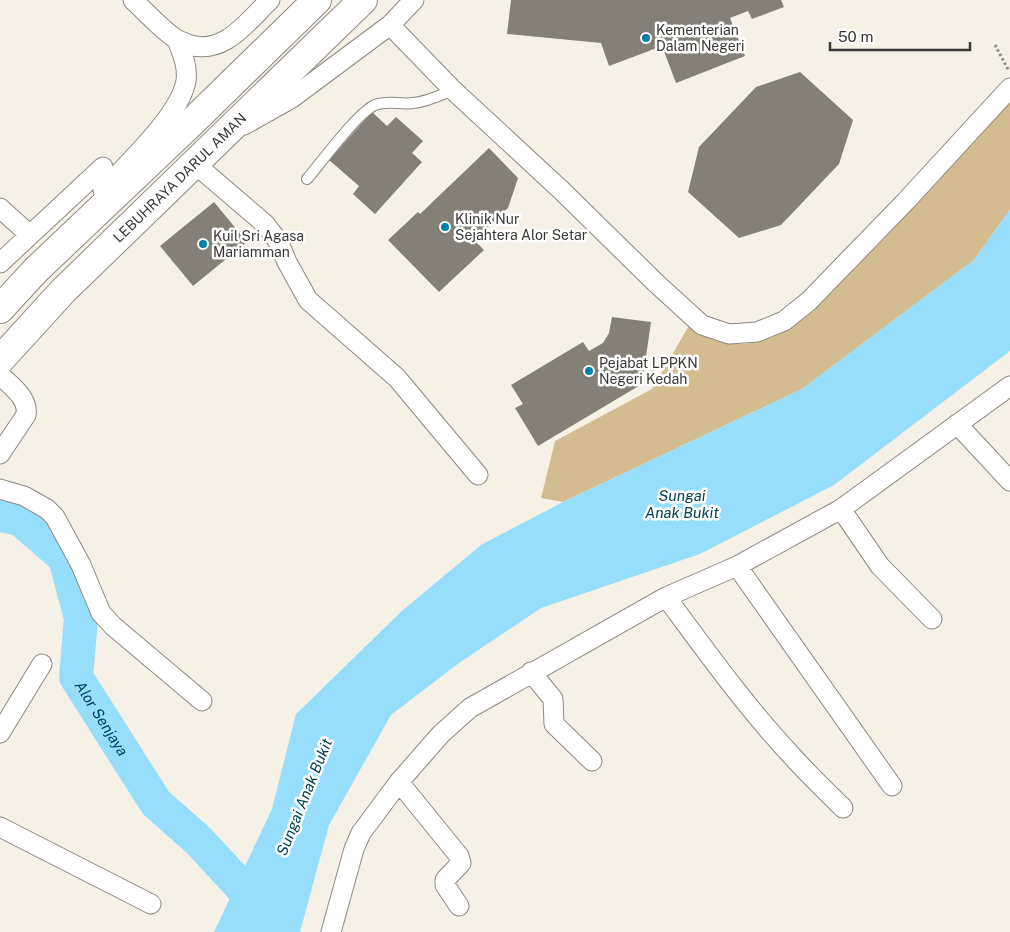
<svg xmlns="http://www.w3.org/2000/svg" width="1010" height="932" font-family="'Public Sans',sans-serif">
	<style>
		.green { fill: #d3bc90 }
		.water { fill: #97defc }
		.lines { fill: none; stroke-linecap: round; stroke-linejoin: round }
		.river { stroke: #97defc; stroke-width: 34 }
		.building { fill: #848078 }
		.lane-casing { stroke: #8e8981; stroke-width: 12 }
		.street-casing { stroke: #8e8981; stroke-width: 21 }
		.highway-casing { stroke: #8e8981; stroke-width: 30 }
		.path { stroke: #918d87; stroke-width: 3; stroke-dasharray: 2.5 2.5; stroke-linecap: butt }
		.lane { stroke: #fff; stroke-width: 10 }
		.street { stroke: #fff; stroke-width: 19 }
		.highway { stroke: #fff; stroke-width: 28 }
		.poi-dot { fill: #0180a5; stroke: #fefffe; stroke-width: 2 }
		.labels { text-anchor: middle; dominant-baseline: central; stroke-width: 5; stroke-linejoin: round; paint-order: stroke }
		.poi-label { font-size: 14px; fill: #3a3835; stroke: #fefffe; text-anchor: start }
		.street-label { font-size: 14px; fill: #3a3835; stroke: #fefffe }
		.water-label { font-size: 15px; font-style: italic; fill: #014156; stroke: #fefffe }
	</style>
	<rect width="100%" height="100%" fill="#f6f1e7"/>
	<!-- green -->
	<path class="green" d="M1010 99V210L974 260 802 389 563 502 541 498 555 441 652 389 690 324C697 329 704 336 712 339 740 350 770 341 794 326Z"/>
	<!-- water -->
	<path class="water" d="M1010 210V351L834 485 700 554 541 608 459 663 391 715 329 825 300 932H214L272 809 296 714 403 610 481 545 563 502 802 389 974 260Z"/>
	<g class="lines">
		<!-- river -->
		<path class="river" id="s1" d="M0 515 20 519 65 558 81 618 76 677 156 803 198 840 261 908"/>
	</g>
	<!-- building -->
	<path class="building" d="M511 0H781L784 7 752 19 748 11 730 18 745 56 676 83 662 46 609 66 601 43 507 34Z
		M800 72 853 120 839 164 781 225 739 238 688 192 699 147 756 87Z
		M372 112 387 126 396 117 423 141 412 153 422 162 375 214 353 194 359 186 329 160Z
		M489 148 518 178 508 208 474 240 484 250 439 292 388 240 418 212 420 214Z
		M214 202 247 242 193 286 160 246Z
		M612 317 651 322 642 384 538 446 515 408 523 404 511 385 583 342 589 351 603 343 609 333Z"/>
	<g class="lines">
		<!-- lane casing -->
		<g class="lane-casing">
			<path id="lane" d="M307 179C321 163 358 112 375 105 388 100 401 105 413 103 427 102 441 95 453 90"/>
		</g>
		<!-- street casing -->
		<g class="street-casing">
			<path id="street" d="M133 0C147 13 161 29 176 39 179 41 184 42 187 44 223 57 247 22 270 0
				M390 25 453 90 561 190 658 285 702 325 729 334 757 332 784 321 809 301 906 201 1010 88
				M244 125 292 98 390 25 414 0
				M195 164 265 224 278 241 287 262 308 300 397 378 478 475
				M103 190C127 164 180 115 186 81 188 66 182 53 177 40
				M0 208 30 235
				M0 263 103 167
				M0 375C11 386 29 398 26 415L0 454
				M957 424 1010 481
				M0 489 24 496 47 509 55 517 81 565 101 613 113 626 202 701
				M841 509 880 566 932 619
				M737 566 892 786
				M666 597C706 651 746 707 792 756 808 774 826 791 843 808
				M531 672 553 699 554 724 592 761
				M0 733 42 664
				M399 782 459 856 461 863 445 880V885L459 906
				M0 827 151 904
				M331 932 354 849 361 833 399 782 441 734 470 708 666 597 737 566 841 509 1010 386"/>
		</g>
		<!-- highway casing -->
		<g class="highway-casing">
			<g id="highway">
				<path d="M0 309 36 270 192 122 317 0"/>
				<path id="s2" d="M0 360 63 291 363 0"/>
			</g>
		</g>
		<!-- path -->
		<path class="path" d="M995 45 1009 71"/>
		<!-- lane -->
		<use href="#lane" class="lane"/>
		<!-- street -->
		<use href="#street" class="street"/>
		<!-- highway -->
		<use href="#highway" class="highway"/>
	</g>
	<!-- markers -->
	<g class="poi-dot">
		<circle cx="646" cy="38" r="5"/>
		<circle cx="445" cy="227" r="5"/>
		<circle cx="203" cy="244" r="5"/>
		<circle cx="589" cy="371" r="5"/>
	</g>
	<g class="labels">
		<!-- poi labels -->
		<g class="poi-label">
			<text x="656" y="30">Kementerian<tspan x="656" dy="16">Dalam Negeri</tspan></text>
			<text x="455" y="219">Klinik Nur<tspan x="455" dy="16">Sejahtera Alor Setar</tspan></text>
			<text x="213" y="236">Kuil Sri Agasa<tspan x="213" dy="16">Mariamman</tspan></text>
			<text x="599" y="363">Pejabat LPPKN<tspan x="599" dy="16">Negeri Kedah</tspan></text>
		</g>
		<!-- street labels -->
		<g class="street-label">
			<text stroke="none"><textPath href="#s2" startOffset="256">LEBUHRAYA DARUL AMAN</textPath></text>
		</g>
		<!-- water labels -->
		<g class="water-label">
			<text x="682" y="495">Sungai<tspan x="682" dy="17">Anak Bukit</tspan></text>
			<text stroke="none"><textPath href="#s1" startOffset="250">Alor Senjaya</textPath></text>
			<text transform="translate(304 797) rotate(-68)">Sungai Anak Bukit</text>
		</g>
	</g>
	<!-- scale -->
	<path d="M830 42v8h140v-8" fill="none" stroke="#3a3835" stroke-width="2.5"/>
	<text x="838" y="42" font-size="15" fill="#3a3835" stroke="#fefffe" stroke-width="4" paint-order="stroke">50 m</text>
</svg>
